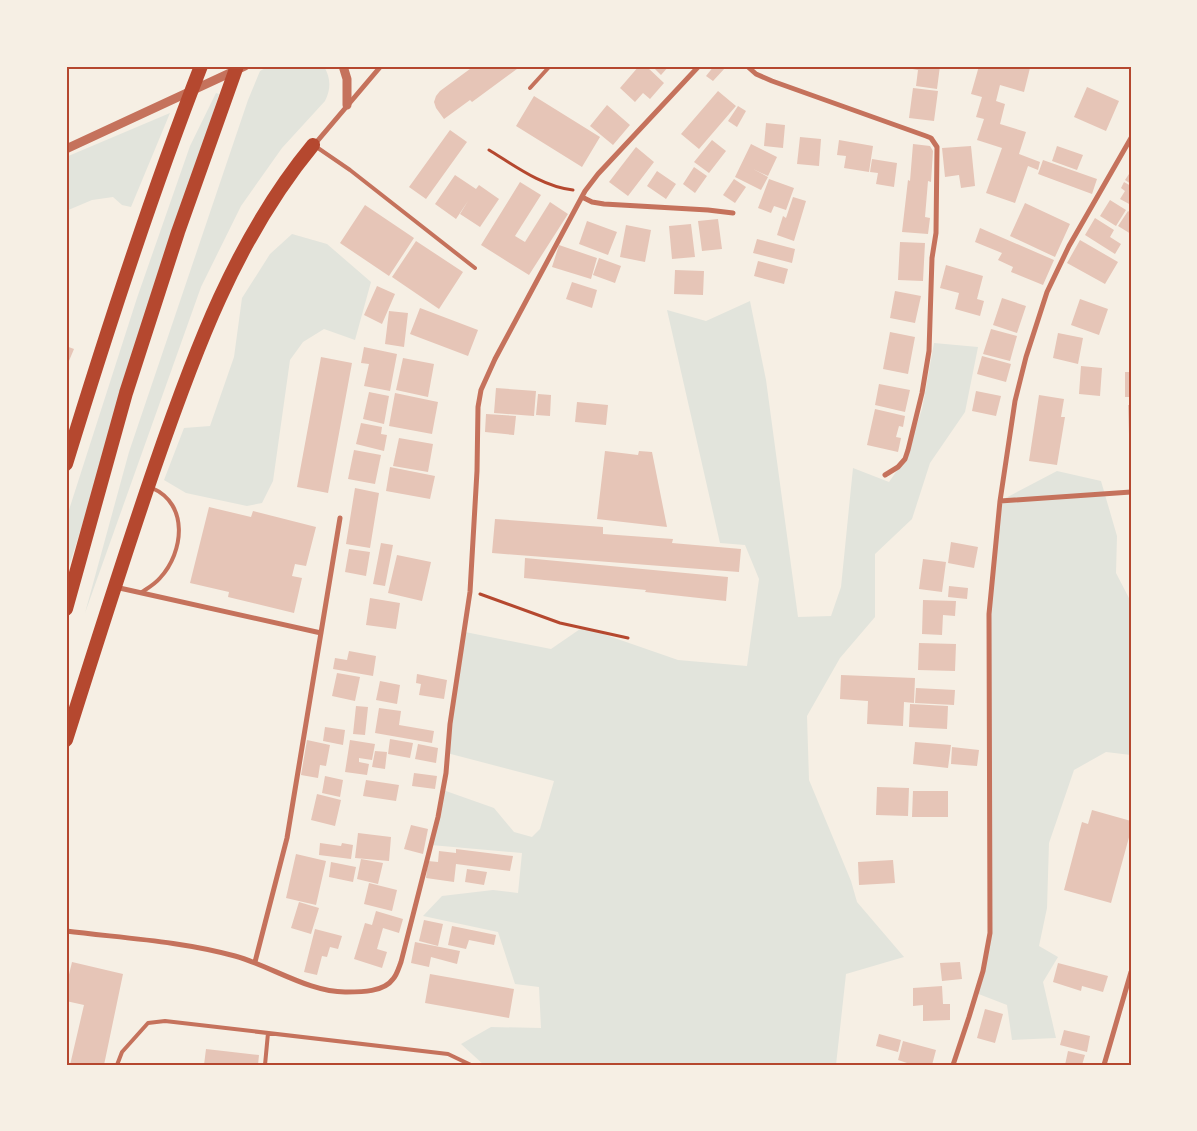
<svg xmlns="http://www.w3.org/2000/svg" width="1197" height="1131" font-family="Mulish,sans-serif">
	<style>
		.green { fill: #e2e4dc }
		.building { fill: #e6c5b7 }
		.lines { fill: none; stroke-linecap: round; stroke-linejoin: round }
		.path { stroke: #b5482f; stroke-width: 3 }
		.service { stroke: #c5725c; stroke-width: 4 }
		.minor { stroke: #c5725c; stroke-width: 5 }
		.tertiary { stroke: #c5725c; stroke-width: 9 }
		.trunk { stroke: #b5482f; stroke-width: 14 }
		.neatline { fill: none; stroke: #b5482f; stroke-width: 2 }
	</style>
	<rect width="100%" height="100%" fill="#f6efe4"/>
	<!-- green -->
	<path class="green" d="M269 66H324C331 79 331 89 325 101L282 148 241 206 201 287 85 613 129 452 248 100 260 71Z
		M216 93 219 94 66 576 68 513 137 298 190 146Z
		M170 113 131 207 122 205 113 197 92 200 66 211V157Z
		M292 234 327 244 371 282 355 340 324 329 303 342 290 360 273 481 262 503 247 506 186 493 164 480 184 428 210 426 234 357 242 298 270 254Z
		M750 301 766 380 798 617 831 616 841 587 853 468 889 482 905 459 922 409 934 343 978 347 965 412 930 463 912 519 875 554V617L840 658 807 716 809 780 851 881 857 902 904 957 846 974 836 1065H484L461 1044 491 1027 541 1028 539 987 515 984 498 932 423 916 442 896 493 890 518 893 522 853 431 845 443 790 494 808 514 832 532 837 540 829 554 781 447 753 465 632 551 649 583 627 678 660 747 666 759 579 745 545 720 543 667 310 706 321Z
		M1057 471 1101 481 1117 536 1116 573 1131 602V755L1106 752 1074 770 1049 843 1047 908 1039 946 1058 957 1043 982 1056 1038 1012 1040 1007 1005 976 993 990 933 989 614 1000 501Z"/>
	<!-- building -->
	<path class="building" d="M474 66H521L472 102 470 100 444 119 436 108 434 102 436 96 440 91Z
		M639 66H646L664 83 650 99 643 93 635 102 620 88Z
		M652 66H669L661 75Z
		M714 66 725 68 713 81 706 76Z
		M907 66H940L937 89 916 86 918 70 907 68Z
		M979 66H1025L1030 68 1024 92 1000 85 996 101 1005 104 1000 124 1026 132 1019 154 1040 162 1038 170 1028 166 1015 203 986 193 1002 148 977 140 984 119 976 117 982 97 971 94Z
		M1087 87 1119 101 1106 131 1074 117Z
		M913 88 938 91 934 121 909 118Z
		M718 91 736 106 699 149 681 134Z
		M534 96 600 137 582 167 516 126Z
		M607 105 630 125 613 145 590 126Z
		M738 106 746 111 737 127 728 121Z
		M766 123 785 125 783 148 764 146Z
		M450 130 467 142 426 199 409 187Z
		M800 137 821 139 819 166 797 164Z
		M712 140 726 151 709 173 694 162Z
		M839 140 873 146 869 172 844 168 846 156 837 155Z
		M751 144 777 157 768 176 753 169 768 177 761 190 735 177Z
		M913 144 930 146 933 151 931 182 928 181 925 217 930 218 928 234 902 232 908 180 910 181Z
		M971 146 975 186 961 188 959 175 945 177 942 148Z
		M1057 146 1083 155 1077 170 1052 161Z
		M636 147 654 162 628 196 609 182Z
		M872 159 897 163 894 187 876 184 878 173 870 172Z
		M1043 160 1097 179 1092 194 1038 174Z
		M694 167 707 176 695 193 683 184Z
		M657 171 676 184 666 199 647 186Z
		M1131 171V184L1125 180Z
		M455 175 476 189 479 185 499 199 480 227 460 214 468 201 456 219 435 204Z
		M734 179 746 187 735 203 723 195Z
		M769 179 794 188 786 210 774 206 771 213 758 208Z
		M520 182 541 195 515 236 525 242 550 202 568 214 529 275 481 245Z
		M1124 182 1131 186V205L1120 199 1125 191 1121 188Z
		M793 197 806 201 794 241 777 235 783 216 786 218Z
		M1110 200 1126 210 1116 226 1100 216Z
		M1025 203 1070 224 1055 257 1010 236Z
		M365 205 414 238 389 276 340 243Z
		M1128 211 1131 213V234L1118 226Z
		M1095 218 1114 230 1110 237 1121 244 1115 254 1085 235Z
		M718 219 722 249 702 251 698 221Z
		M587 221 617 232 608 255 579 244Z
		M691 224 695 257 672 259 669 226Z
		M626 225 651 230 645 262 620 257Z
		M980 228 1054 260 1043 285 1011 272 1013 267 998 260 1002 253 975 242Z
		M757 239 795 249 792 263 753 253Z
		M1080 240 1118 262 1105 284 1067 263Z
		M416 241 463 272 439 309 392 277Z
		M900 242 925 243 923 281 898 280Z
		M559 245 597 258 591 279 552 267Z
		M599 258 621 266 615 283 593 275Z
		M758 261 788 269 784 284 754 276Z
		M946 265 983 276 977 299 984 301 980 316 955 309 959 293 940 288Z
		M675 270 704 271 703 295 674 294Z
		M572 282 597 290 592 308 566 299Z
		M377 286 395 294 382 324 364 315Z
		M895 291 921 296 915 323 890 318Z
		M1002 298 1026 306 1017 333 993 325Z
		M1080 299 1108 309 1099 335 1071 325Z
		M420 308 478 330 468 356 410 334Z
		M389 311 408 313 404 347 385 344Z
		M991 329 1017 336 1010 361 983 354Z
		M890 332 915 337 908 374 883 369Z
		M1058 333 1083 338 1078 364 1053 358Z
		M66 346 74 349 66 368Z
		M364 347 397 354 390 391 364 386 369 364 361 363Z
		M982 356 1011 364 1006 382 977 374Z
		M321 357 352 363 328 493 297 487Z
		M403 358 434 364 428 397 396 390Z
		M1081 366 1102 368 1100 396 1079 394Z
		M1125 372H1131V397H1125Z
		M879 384 910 390 905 412 875 405Z
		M496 388 536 391 534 416 494 413Z
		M976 391 1001 396 996 416 972 411Z
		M369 392 389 396 384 424 363 419Z
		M395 393 438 402 432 434 389 426Z
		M538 394 551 395 550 416 536 415Z
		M1039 395 1064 399 1061 417H1065L1057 465 1029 461Z
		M577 402 608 405 606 425 575 422Z
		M1128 405H1131V434H1129Z
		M875 409 905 416 903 427 899 426 896 437 901 438 898 452 867 445Z
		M486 414 516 416 514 435 485 432Z
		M361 423 382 427 381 434 387 435 384 451 356 444Z
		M399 438 433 444 428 472 393 466Z
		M354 450 381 455 375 484 348 479Z
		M605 451 638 455 639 451 652 452 667 527 597 519Z
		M390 467 435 476 430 499 386 491Z
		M355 488 379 493 370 548 346 544Z
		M209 507 251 517 253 511 316 527 306 566 295 564 292 576 302 578 294 613 228 597 229 592 190 583Z
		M495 519 603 527V534L673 539 672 543 741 549 739 572 492 553Z
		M951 542 978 547 974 568 948 563Z
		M381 543 393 545 385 586 373 584Z
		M349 549 370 552 366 576 345 572Z
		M397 555 431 562 422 601 388 593Z
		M525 558 728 577 726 601 645 592 646 590 524 578Z
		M923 559 946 562 942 592 919 589Z
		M949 586 968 588 967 599 948 597Z
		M370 598 400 603 396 629 366 625Z
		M923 600 956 601 955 616 943 615 942 635 922 634Z
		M919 643 956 644 955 671 918 670Z
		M349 651 376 656 373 676 333 669 335 658 347 660Z
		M337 673 360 677 355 701 332 696Z
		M417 674 447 680 444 699 419 695 421 684 416 683Z
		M841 675 915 678 914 703 904 702 903 726 867 724 868 701 840 699Z
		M380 681 400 685 397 704 376 700Z
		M916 688 955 690 954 705 915 703Z
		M910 704 948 706 947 729 909 727Z
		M356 706 368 707 365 735 353 734Z
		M379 708 401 711 399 725 434 731 432 743 375 733Z
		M325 727 345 730 343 745 323 741Z
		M390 739 413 743 410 758 388 754Z
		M307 740 330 745 326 766 320 765 318 778 301 775Z
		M350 740 375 744 372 760 359 758V762L369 764 367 775 345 772Z
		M915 742 951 745 948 768 913 764Z
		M418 744 438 748 436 763 415 759Z
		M952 747 979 750 977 766 951 764Z
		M375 751 387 752 385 769 372 767Z
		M414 773 437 776 435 789 412 786Z
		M325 776 343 780 340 797 322 793Z
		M366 780 399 785 396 801 363 796Z
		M877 787 909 788 908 816 876 815Z
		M913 791H948V817H912Z
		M317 794 341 800 335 826 311 820Z
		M1092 810 1131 821V830L1111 903 1064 890 1082 822 1088 824Z
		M411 825 428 829 423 854 404 849Z
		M358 833 391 837 389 861 355 858Z
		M320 843 341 846 342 843 353 845 351 859 319 855Z
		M456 849 513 856 510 871 456 864 454 882 426 878 428 861 438 862 439 851 456 853Z
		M296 854 326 861 316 905 286 898Z
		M361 859 383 863 378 884 357 879Z
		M893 860 895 883 859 885 858 862Z
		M331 862 356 867 353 882 329 877Z
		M467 869 487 872 484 885 465 882Z
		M369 883 397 890 392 911 364 904Z
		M299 902 319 908 311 934 291 928Z
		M376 911 403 919 399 933 383 928 377 949 387 952 382 968 354 959 365 923 372 925Z
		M424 920 443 924 438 946 419 941Z
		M452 926 496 935 494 945 469 940 466 949 448 945Z
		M315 929 342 936 338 949 330 947 327 957 322 956 317 975 304 972Z
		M415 942 460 951 457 964 431 957 429 967 411 963Z
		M72 962 123 974 104 1065H70L84 1005 66 1001V987Z
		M960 962 962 979 942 981 940 963Z
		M1058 963 1108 976 1103 992 1082 986 1081 991 1053 982Z
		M430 974 514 989 509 1018 425 1003Z
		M942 986 943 1004H950V1020L923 1021V1005L913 1006V988Z
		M985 1009 1003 1014 995 1043 977 1038Z
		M1064 1030 1090 1036 1087 1052 1060 1045Z
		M879 1034 901 1040 898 1052 876 1046Z
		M903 1041 936 1050 932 1065H913L898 1060Z
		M206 1049 259 1055 258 1065H204Z
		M1068 1051 1085 1055 1082 1065H1065Z"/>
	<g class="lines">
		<!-- path -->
		<path class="path" d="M489 150C515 166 543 187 573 190
			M480 594 560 623 628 638"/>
		<!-- service -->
		<path class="service" d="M530 88 550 66
			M315 146 350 170 475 268
			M142 592C148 588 155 584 160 578 184 552 189 504 152 488
			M117 1065 122 1052 148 1023 165 1021 448 1054 471 1065
			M265 1065 268 1033"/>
		<!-- minor -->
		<path class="minor" d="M747 66 756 74 772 81 926 136 931 138 937 147 936 233 932 258 929 351 922 393 908 450 905 459 898 467 885 475
			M314 145 381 66
			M582 197 592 202 604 204 708 210 733 213
			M1000 501 1131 492
			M115 587 321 633
			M66 931C122 938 181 941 235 956 271 966 310 993 347 992 361 992 384 992 393 979 397 975 399 967 401 962L438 817 446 773 450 724 470 592 477 471 478 407 481 390 495 359 585 191 598 174 699 66
			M255 962 287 838 340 518
			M953 1065 969 1017 983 971 990 933 989 614 1000 501 1015 401 1026 357 1047 292 1069 246 1131 138
			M1104 1065 1131 972"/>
		<!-- tertiary -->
		<path class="tertiary" d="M343 66 347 79V105
			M66 149 245 66"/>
		<!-- trunk -->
		<path class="trunk" d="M66 464C107 330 150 197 201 66
			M66 609 126 393 178 232 237 66
			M66 740C95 648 124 556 155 466 194 353 236 238 313 145"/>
	</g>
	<!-- border -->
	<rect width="1197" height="1131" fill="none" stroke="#f6efe4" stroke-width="135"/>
	<rect x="68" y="68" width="1062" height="996" class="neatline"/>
</svg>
